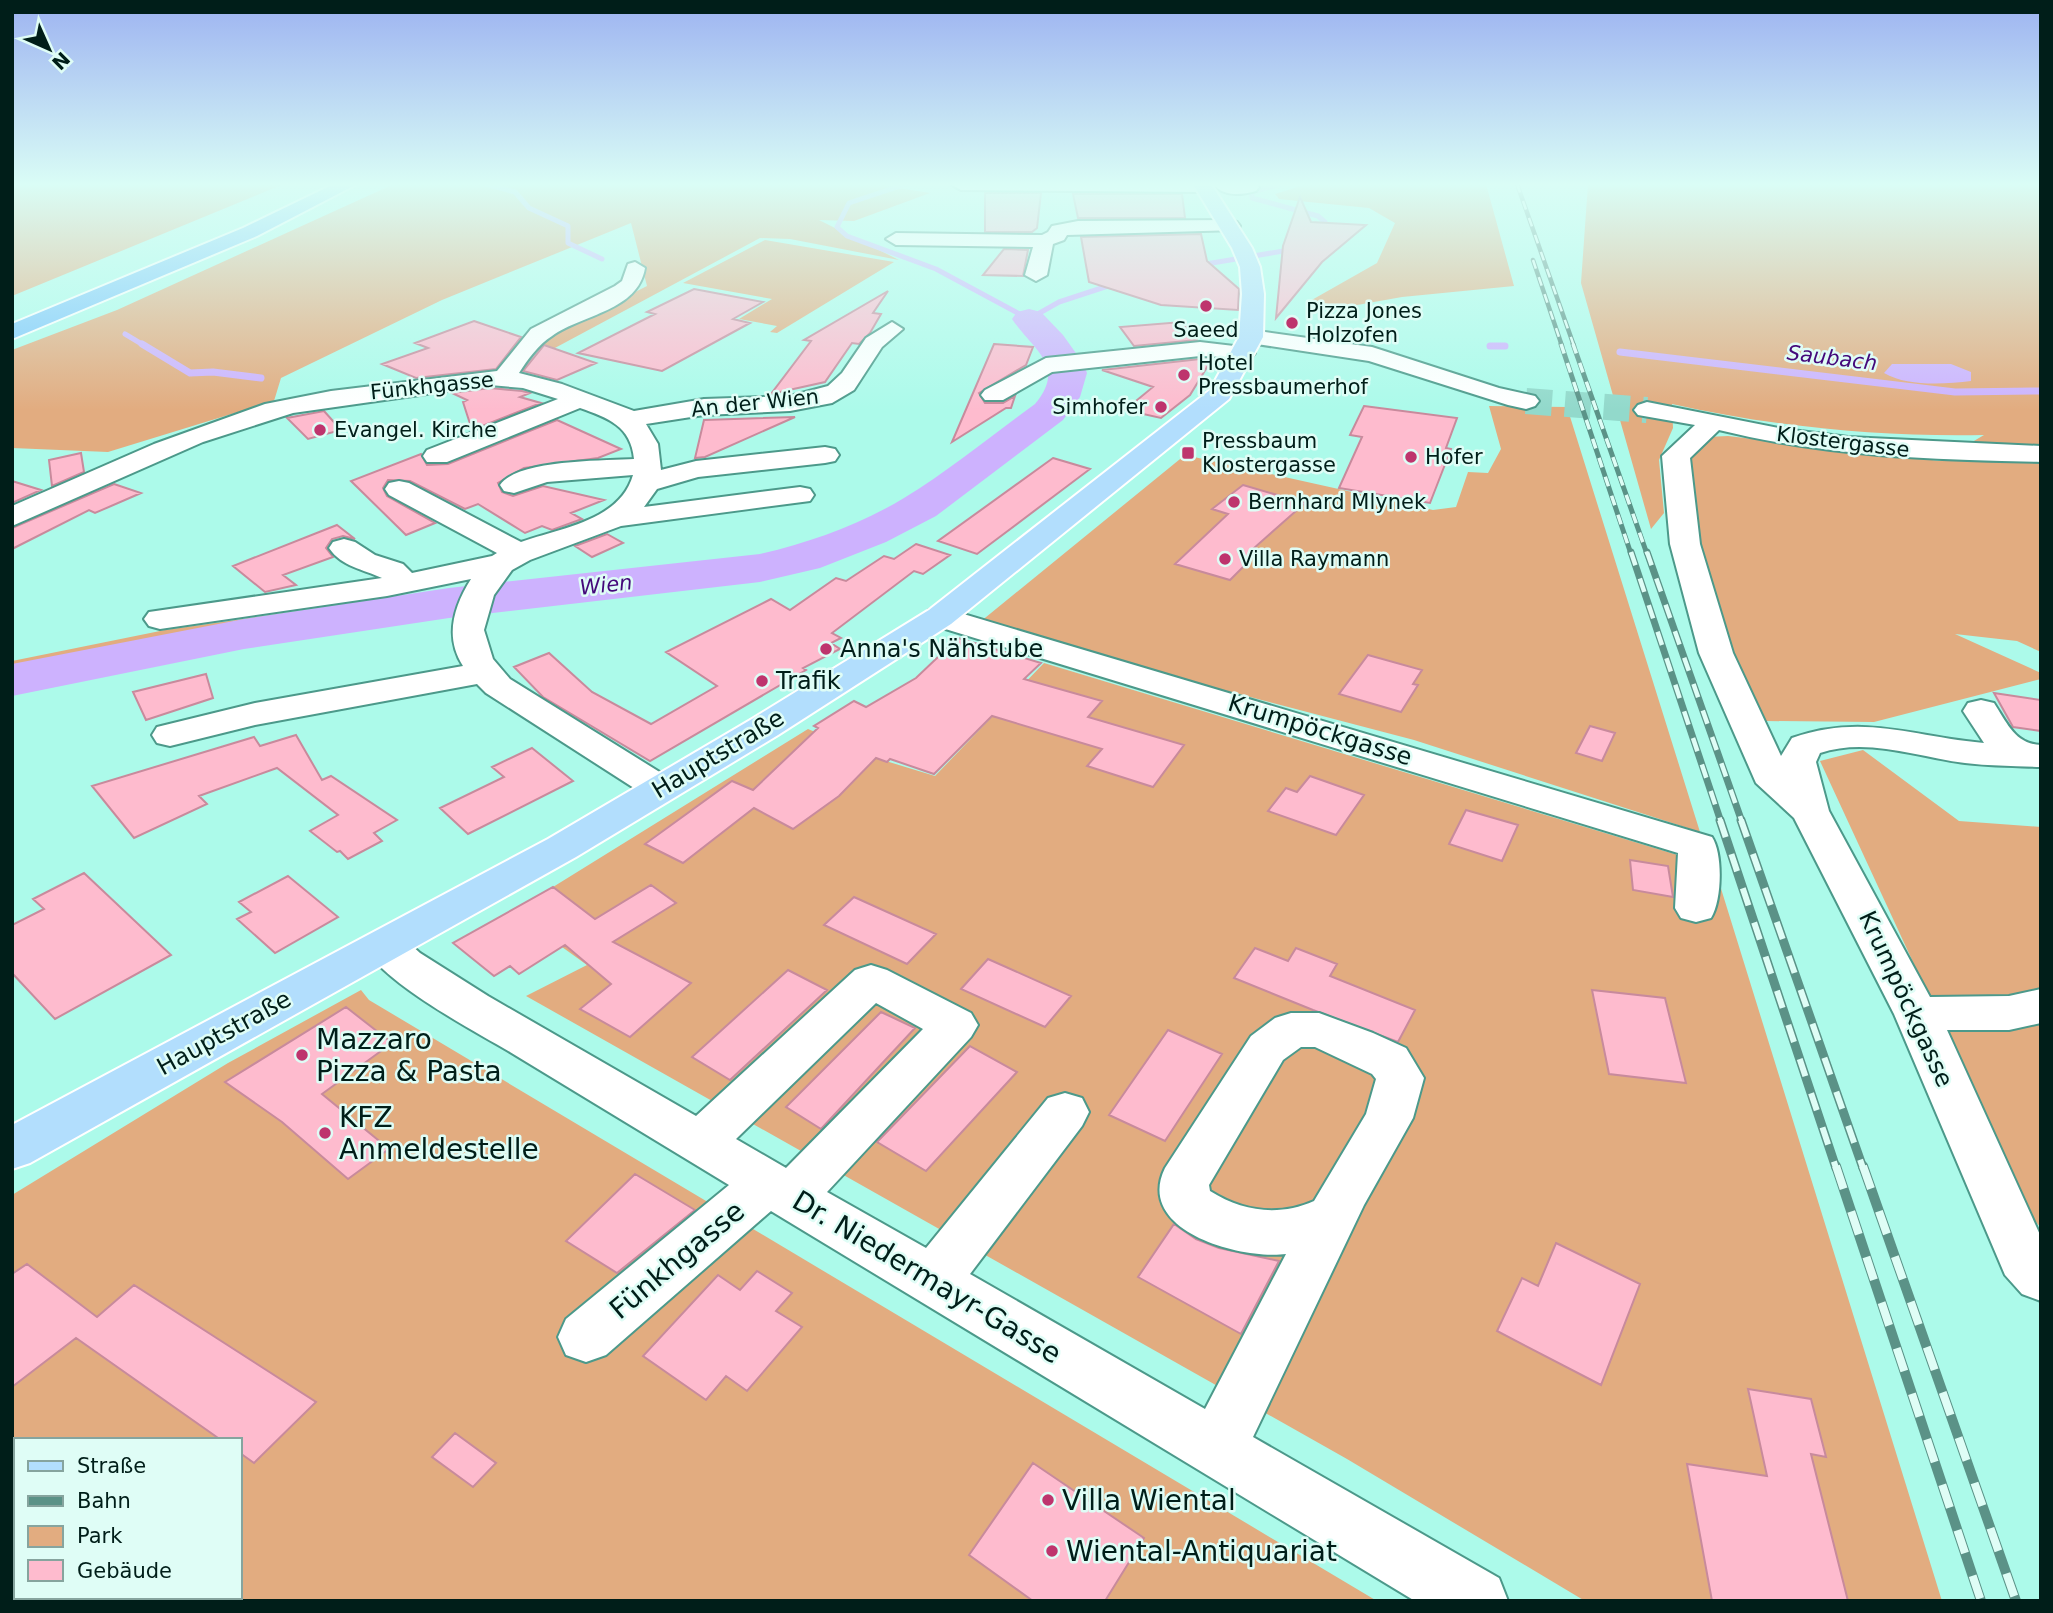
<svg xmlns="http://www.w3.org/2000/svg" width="2053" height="1613" font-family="'DejaVu Sans',sans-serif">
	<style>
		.green { fill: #e2ac80; fill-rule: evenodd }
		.water { fill: #cdb2fe }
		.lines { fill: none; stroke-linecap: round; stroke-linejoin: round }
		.stream-far1 { stroke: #cdb2fe; stroke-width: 5 }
		.stream { stroke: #cdb2fe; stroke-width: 7 }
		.river { fill: #cdb2fe; fill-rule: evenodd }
		.building { fill: #febbce; stroke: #c88a9c; stroke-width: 2 }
		.minor-tunnel { stroke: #92d9cb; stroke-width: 26; stroke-dasharray: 26 13; stroke-linecap: butt }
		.minor-casing { stroke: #4c998a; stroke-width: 4 }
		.major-casing { stroke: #fff; stroke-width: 4 }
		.highway-casing { stroke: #fff; stroke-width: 4 }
		.minor { fill: #fff; fill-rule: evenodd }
		.major { fill: #b2defd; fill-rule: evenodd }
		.highway { fill: #7fc8fb; fill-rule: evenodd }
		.rail-far4-casing { stroke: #5b9287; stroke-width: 4.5 }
		.rail-far3-casing { stroke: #5b9287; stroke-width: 5 }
		.rail-far2-casing { stroke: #5b9287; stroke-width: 7 }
		.rail-far1-casing { stroke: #5b9287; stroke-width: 9 }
		.rail-casing { stroke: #5b9287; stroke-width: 10 }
		.rail-far4 { stroke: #dffdf6; stroke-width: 2.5; stroke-dasharray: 9; stroke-linecap: butt }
		.rail-far3 { stroke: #dffdf6; stroke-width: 3.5; stroke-dasharray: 10; stroke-linecap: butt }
		.rail-far2 { stroke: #dffdf6; stroke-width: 4.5; stroke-dasharray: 14; stroke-linecap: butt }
		.rail-far1 { stroke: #dffdf6; stroke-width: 6; stroke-dasharray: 18; stroke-linecap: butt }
		.rail { stroke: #dffdf6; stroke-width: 8; stroke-dasharray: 24; stroke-linecap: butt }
		.poi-dot { fill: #be346d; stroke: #dffdf6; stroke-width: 2.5 }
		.labels { text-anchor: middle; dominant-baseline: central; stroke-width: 5; stroke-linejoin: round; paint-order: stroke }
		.far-poi-label { font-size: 21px; fill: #001e19; stroke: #dffdf6; text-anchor: start }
		.far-water-label { font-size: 21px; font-style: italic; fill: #44097a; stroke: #dffdf6 }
		.far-street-label { font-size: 21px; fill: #001e19; stroke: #dffdf6 }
		.poi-label { font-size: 24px; fill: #001e19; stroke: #dffdf6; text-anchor: start }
		.street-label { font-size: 24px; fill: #001e19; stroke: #dffdf6 }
		.near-poi-label { font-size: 28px; fill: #001e19; stroke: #dffdf6; text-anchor: start }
		.near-street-label { font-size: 28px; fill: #001e19; stroke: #dffdf6 }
	</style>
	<rect width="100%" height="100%" fill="#acfaea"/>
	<!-- green -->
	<path class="green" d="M12 184H284L12 296Z
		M394 184H893L886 186 930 193 854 221 819 220 899 260 790 239 760 238 540 356 544 338 647 286 631 223 442 300 281 378 274 401 108 452 12 448V350L117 310Z
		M1307 184H1486L1514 286 1402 297 1346 307 1310 301 1377 263 1395 223 1369 208 1279 199 1275 194Z
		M1588 184H2041V652L2017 641 1955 634 2041 673V679L1874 722 1766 721 1730 668 1700 548 1687 459 1706 437 1728 436 1940 461 1984 435C1880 437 1774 427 1672 404L1673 428 1659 460 1664 513 1651 529 1581 283Z
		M765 240 894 262 777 333 770 332 777 326 739 319 772 299 683 283Z
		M1489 406 1567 407 1700 832 1414 740 1178 678 980 622 1185 455 1433 510 1456 507 1468 472 1488 473 1501 449Z
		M464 588 461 609 147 660 12 692V661L165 630Z
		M1044 663 1714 866 1942 1601H1585L1347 1459 526 996 587 965 562 947 600 923 553 887 808 729 876 758 935 776Z
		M1863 750 1959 821 2041 827V1228L2030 1215 1820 761Z
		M361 990 369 1000 1377 1601H12V1195L228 1063ZM16 1440H240V1597H16Z"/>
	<!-- water -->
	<path class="water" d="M1892 364H1951L1971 372V381C1945 384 1908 387 1884 373Z"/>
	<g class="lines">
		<!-- stream-far1 -->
		<path class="stream-far1" d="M486 184 515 192 529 208 568 226V243L602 259
			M906 184 849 203 837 227 847 236 936 269 1029 319 1059 302 1117 283
			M1281 184 1252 192V198L1318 216 1325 222 1326 233
			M1200 265 1295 249
			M125 334 145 346"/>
		<!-- stream -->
		<path class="stream" d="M142 344 190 373 213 372 261 378
			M1490 346H1505
			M1620 352 1955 392 2041 391"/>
		<!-- river -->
		<path class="river" d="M1029 309 1041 312 1063 335 1083 363 1087 373 1080 397 1063 420 936 516 886 542 820 568 760 582 449 618 244 649 12 696V664L244 619 449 588 760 554C809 543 861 524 904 498 950 470 992 435 1035 404 1067 366 1033 350 1012 319L1017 312Z"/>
	</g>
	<!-- building -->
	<path class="building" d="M985 193H1041L1037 228 1032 232H985Z
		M1073 194H1182L1185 218H1078Z
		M1300 197 1311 222 1366 225 1322 262 1276 318 1283 246Z
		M1201 234 1207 261 1239 289 1238 310 1161 305 1089 282 1081 237Z
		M1004 249 1028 250 1023 276 983 275Z
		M694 289 763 302 733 319 750 323 662 371 578 353 655 314 647 312Z
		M888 291 873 313 881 314 870 333 859 344 852 343 825 382 771 394 811 341 804 340Z
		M474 321 521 337 496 369 416 378 382 364 428 348 415 343Z
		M1182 322 1197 340 1134 346 1120 327Z
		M994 344 1033 347 1026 365 979 393 985 403H1003L1015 396 1011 408H1006L952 442Z
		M544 345 596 363 557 380 523 371Z
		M1200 359H1212L1190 395 1161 418 1125 410 1153 387 1102 370Z
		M490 388 522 391 530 393 520 397 541 403 472 430 463 402 467 400 452 393Z
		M1364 406 1457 418 1446 448 1451 449 1430 503 1339 488 1362 437 1350 435Z
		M324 411 341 430 308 439 287 418Z
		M795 417 705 457 695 458 704 420Z
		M557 420 621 449 598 458 524 468 498 483 502 492 513 496 543 486 604 500 571 513 582 519 552 530 542 526 525 533 478 504 465 509 410 481 388 480 383 488 387 496 435 523 406 535 351 481 421 454 427 465 448 464Z
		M81 453 84 472 52 486 49 460Z
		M1053 458 1090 469 977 554 938 541Z
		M12 481 41 490 12 503Z
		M114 484 141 493 95 513 89 510 12 549V528Z
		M1243 485 1305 503 1254 548 1260 550 1230 580 1175 564 1228 514 1212 509Z
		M337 525 355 539 343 536 332 539 326 548 333 557 283 575 296 585 265 592 233 566Z
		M607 534 623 543 592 557 575 546Z
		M916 544 950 555 923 574 914 571 832 633 841 638 831 643 840 649 803 668 806 670 650 761 543 697 514 667 549 653 592 692 651 724 717 686 666 652 771 599 790 610 836 578 846 581 884 556 894 559Z
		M958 638 1041 663 1024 679 1102 701 1088 717 1184 745 1153 787 1087 766 1102 749 992 716 934 774 890 759 887 762 876 758 839 796 793 829 754 808 683 863 645 844 732 781 753 790 818 728 814 726 854 701 866 707 916 678Z
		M1368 655 1422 670 1413 684 1418 685 1401 712 1339 694Z
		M206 674 213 698 146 720 133 692Z
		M1994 693 2041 700V731L2013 727Z
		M1590 726 1615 733 1602 761 1576 753Z
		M296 735 322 780 331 776 397 820 374 833 382 841 348 859 340 851 337 852 310 831 338 815 277 768 199 796 207 804 134 838 92 786 254 737 260 746Z
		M532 748 573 781 468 834 440 808 504 777 492 767Z
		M1310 776 1364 795 1336 835 1268 811 1286 788 1297 792Z
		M1466 810 1518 825 1502 861 1449 844Z
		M1630 860 1668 866 1673 897 1633 890Z
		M84 873 171 955 55 1019 12 973V925L44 909 33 899Z
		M288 876 338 917 275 953 237 919 251 912 239 902Z
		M651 885 676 903 613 942 691 983 630 1037 580 1009 611 984 565 945 519 974 510 966 494 976 453 943 553 887 595 919Z
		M854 897 936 934 907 964 824 925Z
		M1255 948 1288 961 1296 948 1337 964 1330 976 1415 1010 1398 1042 1313 1010 1234 978Z
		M988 959 1071 996 1045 1027 961 989Z
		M788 970 827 990 730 1080 692 1057Z
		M1592 990 1665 998 1686 1083 1609 1074Z
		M346 1007 392 1043 322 1094 389 1149 348 1179 282 1122 225 1082Z
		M881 1012 915 1028 821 1129 786 1107Z
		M1168 1030 1222 1054 1165 1141 1109 1115Z
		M970 1046 1017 1072 926 1171 877 1142Z
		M635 1174 695 1210 617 1273 566 1241Z
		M1174 1224 1196 1239 1219 1248 1279 1261 1241 1334 1138 1277Z
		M1556 1243 1640 1284 1601 1385 1497 1331 1522 1278 1538 1286Z
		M27 1264 97 1317 134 1285 316 1402 254 1463 240 1453V1440H221L76 1338 12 1387V1274Z
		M757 1271 792 1293 776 1311 802 1327 747 1391 726 1376 706 1400 643 1356 718 1275 740 1290Z
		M1748 1389 1811 1399 1826 1457 1811 1454 1848 1601H1712L1687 1464 1767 1476Z
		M455 1433 496 1463 473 1487 432 1457Z
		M1033 1463 1144 1538 1105 1601H1033L969 1555Z"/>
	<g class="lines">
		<!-- minor-tunnel -->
		<path class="minor-tunnel" d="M1526 401 1647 410"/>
		<!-- minor casing -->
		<g class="minor-casing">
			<path id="minor" d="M1211 184 1210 191 1204 192 961 190 952 185Z
				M1213 184H1257L1259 187 1256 191C1241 195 1224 197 1213 184Z
				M1230 220 1237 222 1240 226 1237 230 1067 235 1064 240 1053 244 1047 275 1036 281 1025 275 1033 247 896 245 886 239 896 233 1042 235 1048 232 1052 226 1078 221Z
				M635 262 645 268C638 311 583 314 552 336 538 345 528 359 519 373L562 384 634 411 704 399 790 396 828 386 842 373 866 338 892 322 903 329 882 347 854 390 832 403 790 411 704 415 646 424 658 444 661 470 696 461 825 447 835 449 839 455 835 461 825 463 698 477 657 489 644 507 800 487 810 489 814 495 810 501 621 526 530 560 512 570 494 595 484 630 493 659 510 679 674 781 680 789 674 797 661 801 648 797 486 693 477 684 255 725 170 746 157 743 152 735 157 727 255 703 463 666C444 637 454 606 471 579L387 596 160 629 149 626 144 619 149 612 382 578C363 569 342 567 329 548L333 542 344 539 355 542 375 555 403 564 412 573 492 556 497 553 389 495 385 489 389 483 399 481 409 483 521 542C560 528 620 521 633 475L547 482 514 493 504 491 500 485C518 459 604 461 634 459 631 426 608 418 580 408L447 462H427L423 456 427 450 558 399 523 388 490 385 293 413 203 442 12 526V506L154 444 265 404 331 391 497 371 531 329 615 286 622 281 628 264Z
				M1251 330 1372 347 1499 388 1535 396 1539 401 1535 406 1526 409 1508 405 1369 361 1243 342 1239 337 1243 332Z
				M1200 342 1251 348 1255 353 1251 358 1200 356 1052 372 1003 400H985L981 395 985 390 1046 358Z
				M1647 402 1784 429 1848 437 2041 446V462C1932 460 1825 456 1719 430L1690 458 1700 544 1733 653 1781 756 1792 738C1865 713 1912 737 1984 743L1963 711 1968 703 1981 700 1994 703C2007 723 2015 744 2041 745V767C2015 766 1990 766 1965 763 1918 757 1867 737 1820 753L1816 762 1829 811 1930 997 2009 996 2041 989V1023L2009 1030H1947L2041 1237V1301L2022 1294 2005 1275 1894 1014 1794 818 1756 783 1699 653 1670 544 1662 456 1695 425 1638 415 1634 410 1638 405Z
				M940 607 1712 837C1723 854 1722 900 1711 918L1696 922 1681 918 1675 908 1678 853 929 624 924 617 929 610Z
				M385 931 400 935 420 953 488 996 696 1116 855 970 871 965 887 970 971 1013 978 1025 971 1037 827 1192 926 1248 1048 1098 1065 1093 1082 1098 1089 1112 1082 1126 970 1274 1205 1409 1286 1254C1241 1260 1134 1231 1165 1168L1251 1036 1275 1018 1291 1013H1319L1373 1033 1406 1048 1424 1078 1413 1118 1364 1205 1253 1437 1499 1578 1508 1601H1415L771 1211 606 1355 586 1362 566 1355 558 1337 566 1319 729 1185C656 1141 583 1096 510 1052 469 1028 387 985 363 946L370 935ZM876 1003 923 1029 786 1168 736 1139ZM1301 1047H1315L1372 1074 1376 1079 1366 1114 1314 1201C1278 1217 1242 1211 1210 1191L1209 1185 1283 1060Z"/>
		</g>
		<!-- major casing -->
		<g class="major-casing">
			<path id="major" d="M1193 184H1211L1252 248 1260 267 1264 294 1263 337 1229 399 951 624 778 735 576 857 30 1163 12 1169V1125L548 839 752 719 929 610 1210 390 1239 337 1242 294 1240 267 1232 248Z"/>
		</g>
		<!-- highway casing -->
		<g class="highway-casing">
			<path id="highway" d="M334 184H357L257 236 12 339V324L243 228Z"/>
		</g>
		<!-- minor -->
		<use href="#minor" class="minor"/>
		<!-- major -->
		<use href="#major" class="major"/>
		<!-- highway -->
		<use href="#highway" class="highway"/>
		<!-- rail-far4 casing -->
		<g class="rail-far4-casing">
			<path id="rail-far4" d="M1517 184 1574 346
				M1533 260 1562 346"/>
		</g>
		<!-- rail-far3 casing -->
		<g class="rail-far3-casing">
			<path id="rail-far3" d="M1561 344 1631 554
				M1573 344 1647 554"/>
		</g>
		<!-- rail-far2 casing -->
		<g class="rail-far2-casing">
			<path id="rail-far2" d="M1631 552 1721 822
				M1647 552 1742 822"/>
		</g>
		<!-- rail-far1 casing -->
		<g class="rail-far1-casing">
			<path id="rail-far1" d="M1720 820 1836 1168
				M1741 820 1863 1168"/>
		</g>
		<!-- rail casing -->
		<g class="rail-casing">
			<path id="rail" d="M1836 1166 1981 1601
				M1863 1166 2016 1601"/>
		</g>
		<!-- rail-far4 -->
		<use href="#rail-far4" class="rail-far4"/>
		<!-- rail-far3 -->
		<use href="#rail-far3" class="rail-far3"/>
		<!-- rail-far2 -->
		<use href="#rail-far2" class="rail-far2"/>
		<!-- rail-far1 -->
		<use href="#rail-far1" class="rail-far1"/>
		<!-- rail -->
		<use href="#rail" class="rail"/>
	</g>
	<!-- sky -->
	<linearGradient id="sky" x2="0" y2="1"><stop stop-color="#9db3f1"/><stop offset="0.45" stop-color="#dafdf6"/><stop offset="1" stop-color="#dafdf6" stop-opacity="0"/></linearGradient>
	<rect width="2053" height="410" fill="url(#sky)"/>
	<!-- markers -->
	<g class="poi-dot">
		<circle cx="1206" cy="306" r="7"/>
		<circle cx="1292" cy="323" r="7"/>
		<circle cx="1184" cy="375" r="7"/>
		<circle cx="1161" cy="407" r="7"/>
		<circle cx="320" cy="430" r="7"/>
		<rect x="1181" y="446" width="14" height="14" rx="3.5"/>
		<circle cx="1411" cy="457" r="7"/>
		<circle cx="1234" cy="502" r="7"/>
		<circle cx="1225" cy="559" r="7"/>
		<circle cx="826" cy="649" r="7"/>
		<circle cx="762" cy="681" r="7"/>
		<circle cx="302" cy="1055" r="7"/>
		<circle cx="325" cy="1133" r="7"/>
		<circle cx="1048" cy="1500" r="7"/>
		<circle cx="1052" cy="1551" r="7"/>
	</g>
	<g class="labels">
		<!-- far-poi labels -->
		<g class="far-poi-label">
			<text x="1306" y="311">Pizza Jones<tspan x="1306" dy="24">Holzofen</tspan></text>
			<text x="1206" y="330" text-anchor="middle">Saeed</text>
			<text x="1198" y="363">Hotel<tspan x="1198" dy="24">Pressbaumerhof</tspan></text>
			<text x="1147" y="407" text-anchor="end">Simhofer</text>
			<text x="334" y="430">Evangel. Kirche</text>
			<text x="1202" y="441">Pressbaum<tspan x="1202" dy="24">Klostergasse</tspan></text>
			<text x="1425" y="457">Hofer</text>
			<text x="1248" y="502">Bernhard Mlynek</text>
			<text x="1239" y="559">Villa Raymann</text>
		</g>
		<!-- far-water labels -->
		<g class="far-water-label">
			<text transform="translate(1832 358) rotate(7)">Saubach</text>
			<text transform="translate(606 585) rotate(-6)">Wien</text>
		</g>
		<!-- far-street labels -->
		<g class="far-street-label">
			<text transform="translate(432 386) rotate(-6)">Fünkhgasse</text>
			<text transform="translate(755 403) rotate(-6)">An der Wien</text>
			<text transform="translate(1843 442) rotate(7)">Klostergasse</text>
		</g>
		<!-- poi labels -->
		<g class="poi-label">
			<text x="840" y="649">Anna's Nähstube</text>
			<text x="776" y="681">Trafik</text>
		</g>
		<!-- street labels -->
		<g class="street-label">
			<text transform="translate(1320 730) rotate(17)">Krumpöckgasse</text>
			<text transform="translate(718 754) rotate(-31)">Hauptstraße</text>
			<text transform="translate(1906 999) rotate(65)">Krumpöckgasse</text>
			<text transform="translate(224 1033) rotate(-29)">Hauptstraße</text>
		</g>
		<!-- near-poi labels -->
		<g class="near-poi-label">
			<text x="316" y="1039">Mazzaro<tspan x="316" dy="32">Pizza &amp; Pasta</tspan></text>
			<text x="339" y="1117">KFZ<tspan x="339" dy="32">Anmeldestelle</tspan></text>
			<text x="1062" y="1500">Villa Wiental</text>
			<text x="1066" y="1551">Wiental-Antiquariat</text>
		</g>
		<!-- near-street labels -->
		<g class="near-street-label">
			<text transform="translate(677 1260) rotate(-40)">Fünkhgasse</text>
			<text transform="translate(927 1277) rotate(31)">Dr. Niedermayr-Gasse</text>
		</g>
	</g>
	<!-- border -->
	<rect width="2053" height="1613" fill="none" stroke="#001e19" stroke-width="28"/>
	<!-- legend -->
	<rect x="14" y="1438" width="228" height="161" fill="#dffdf6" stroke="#86a49e" stroke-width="2"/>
	<rect x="28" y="1461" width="35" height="10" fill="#b2defd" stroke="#86a49e" stroke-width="2"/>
	<text x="77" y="1473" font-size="21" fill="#001e19">Straße</text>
	<rect x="28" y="1496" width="35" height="10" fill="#5b9287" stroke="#86a49e" stroke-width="2"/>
	<text x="77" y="1508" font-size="21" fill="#001e19">Bahn</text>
	<rect x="28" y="1526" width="35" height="21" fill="#e2ac80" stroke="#86a49e" stroke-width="2"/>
	<text x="77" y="1543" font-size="21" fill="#001e19">Park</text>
	<rect x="28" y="1560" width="35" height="21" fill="#febbce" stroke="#86a49e" stroke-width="2"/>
	<text x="77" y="1578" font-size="21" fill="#001e19">Gebäude</text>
	<!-- north arrow -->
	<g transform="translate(49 49) rotate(135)" stroke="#dffdf6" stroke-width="5" paint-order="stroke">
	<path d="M0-5L12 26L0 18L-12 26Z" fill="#001e19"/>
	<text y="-10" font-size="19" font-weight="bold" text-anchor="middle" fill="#001e19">N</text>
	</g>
</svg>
